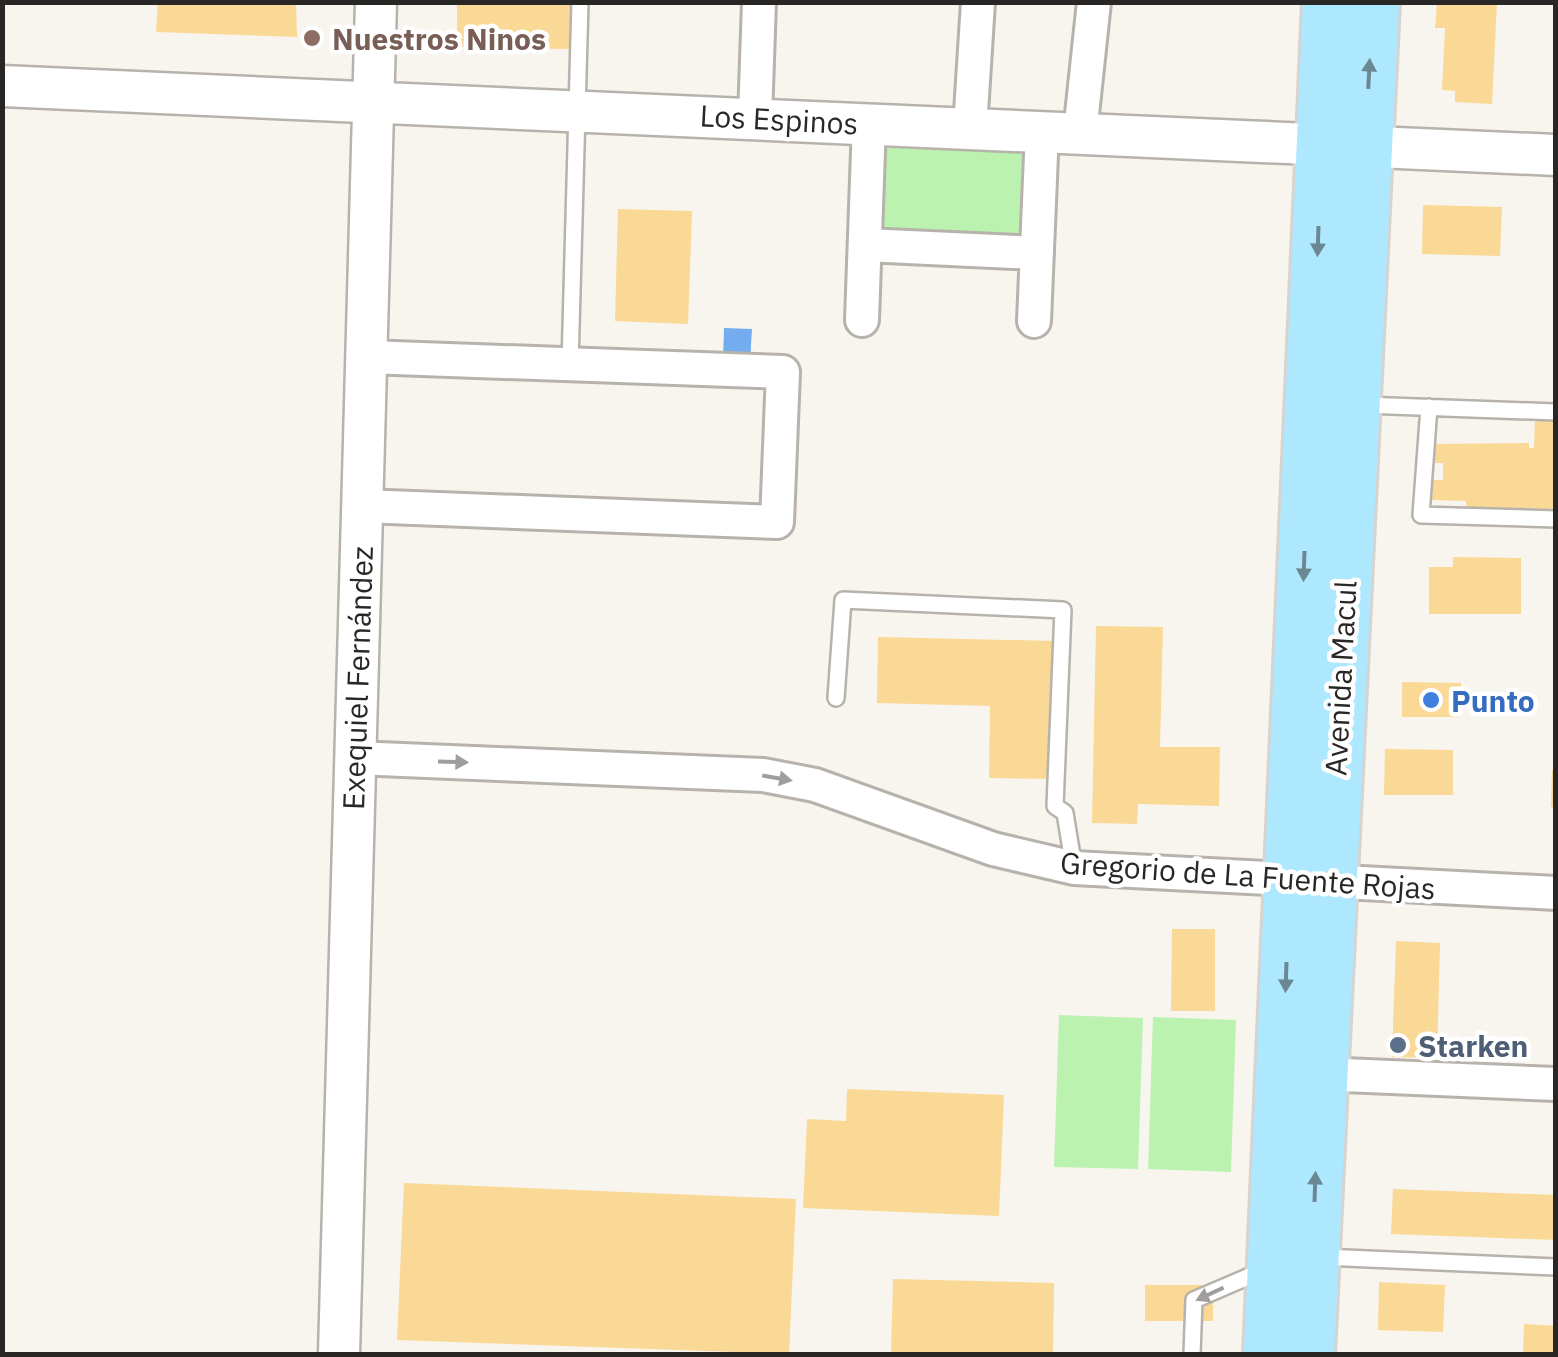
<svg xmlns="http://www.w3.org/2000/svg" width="1558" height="1357" font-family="'IBM Plex Sans',sans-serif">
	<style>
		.green { fill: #bbf2b0 }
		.water { fill: #73acef }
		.building { fill: #fad896 }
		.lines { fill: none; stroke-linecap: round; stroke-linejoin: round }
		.service-casing { stroke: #b7b3ac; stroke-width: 20 }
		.minor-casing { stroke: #b7b3ac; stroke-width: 38 }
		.tertiary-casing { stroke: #b7b3ac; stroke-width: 45 }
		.primary-casing { stroke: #d4d4d3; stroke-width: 58 }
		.service { stroke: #fff; stroke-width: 15 }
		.minor { stroke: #fff; stroke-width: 32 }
		.tertiary { stroke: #fff; stroke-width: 40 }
		.primary { stroke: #ade8ff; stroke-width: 52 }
		.oneway { fill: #6b8892 }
		.oneway2 { fill: #9f9e9d }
		.education-dot { fill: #8d6e63; stroke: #fff; stroke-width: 4 }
		.shop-dot { fill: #3f7fe0; stroke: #fff; stroke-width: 4 }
		.service-dot { fill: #5c6f8a; stroke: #fff; stroke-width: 4 }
		.labels { text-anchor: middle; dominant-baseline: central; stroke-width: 9; stroke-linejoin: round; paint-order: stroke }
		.education-label { font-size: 30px; font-weight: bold; fill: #785e54; stroke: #fff; text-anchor: start }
		.street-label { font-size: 30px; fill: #292725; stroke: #fff }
		.shop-label { font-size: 30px; font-weight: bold; fill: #366cbe; stroke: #fff; text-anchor: start }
		.service-label { font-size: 30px; font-weight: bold; fill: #4e5e75; stroke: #fff; text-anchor: start }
	</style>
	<rect width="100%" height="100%" fill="#f8f5ee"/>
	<!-- green -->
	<path class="green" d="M869 123 1042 131 1037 253 865 245Z
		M1059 1015 1143 1018 1138 1169 1054 1167Z
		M1153 1017 1236 1020 1231 1172 1148 1169Z"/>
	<!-- water -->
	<path class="water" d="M724 328 752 329 750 362H723Z"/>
	<!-- building -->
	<path class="building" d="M158 2H296L297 37 156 32Z
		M457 2H571L570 49 457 47Z
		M1437 2H1497L1492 104 1455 102V91L1442 90 1445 28H1435Z
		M1423 205 1502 207 1500 256 1422 254Z
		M618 209 692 211 688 324 615 321Z
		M1535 418 1556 419V510L1466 507V501L1432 500 1433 480H1443V463H1433V444L1529 443V448H1534Z
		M1453 557 1521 558V614H1429V567H1453Z
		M1096 626 1163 627 1160 747H1220L1219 806 1138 804 1137 824 1092 823Z
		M878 637 1057 641 1054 779 989 778 990 706 877 703Z
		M1402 682 1461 683 1460 717H1402Z
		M1385 749 1453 750V795H1384Z
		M1552 770H1556V807H1551Z
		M1172 929H1215V1011H1171Z
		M1396 941 1440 943 1437 1058 1392 1057Z
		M847 1089 1004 1095 999 1216 803 1208 807 1119 846 1121Z
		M404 1183 796 1199 789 1354 397 1340Z
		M1393 1189 1556 1195V1240L1391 1234Z
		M893 1279 1054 1283 1053 1354H891Z
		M1379 1282 1445 1285 1443 1332 1378 1330Z
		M1145 1285H1213V1321H1145Z
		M1524 1324 1556 1326V1354H1523Z"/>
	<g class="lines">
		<!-- service casing -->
		<g class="service-casing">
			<path id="service" d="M570 364 580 2
				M1363 405 1556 412
				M1429 407 1421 515 1556 519
				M836 698 843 600 1063 610 1055 806 1065 813 1074 868
				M1322 1257 1556 1267
				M1192 1354 1194 1300 1266 1269"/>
		</g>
		<!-- minor casing -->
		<g class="minor-casing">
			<path id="minor" d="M755 118 759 2
				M970 128 978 2
				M1080 133 1094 2
				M865 245 1037 253
				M862 320 869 123
				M1034 321 1042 131
				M362 506 777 522 783 372 367 357
				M355 758 763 775 815 785 993 849 1074 868 1556 893
				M1320 1074 1556 1084"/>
		</g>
		<!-- tertiary casing -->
		<g class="tertiary-casing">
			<path id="tertiary" d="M2 86 1556 155
				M339 1354 376 2"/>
		</g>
		<!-- primary casing -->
		<g class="primary-casing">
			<path id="primary" d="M1270 1354 1329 2
				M1308 1354 1373 2"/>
		</g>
		<!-- service -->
		<use href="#service" class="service"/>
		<!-- minor -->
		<use href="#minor" class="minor"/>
		<!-- tertiary -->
		<use href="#tertiary" class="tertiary"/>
		<!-- primary -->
		<use href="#primary" class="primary"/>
	</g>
	<!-- one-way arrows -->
	<defs><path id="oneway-solid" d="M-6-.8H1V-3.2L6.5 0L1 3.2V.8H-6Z" transform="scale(2.5)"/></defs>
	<g class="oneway">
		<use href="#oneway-solid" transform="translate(1369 74) rotate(-87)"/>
		<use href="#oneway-solid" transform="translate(1318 241) rotate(92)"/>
		<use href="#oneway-solid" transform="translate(1304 566) rotate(92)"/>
		<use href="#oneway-solid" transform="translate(1286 977) rotate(92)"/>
		<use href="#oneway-solid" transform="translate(1315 1187) rotate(-88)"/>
	</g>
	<g class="oneway2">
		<use href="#oneway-solid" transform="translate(453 762) rotate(2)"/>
		<use href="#oneway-solid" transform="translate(777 778) rotate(10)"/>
		<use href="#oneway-solid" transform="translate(1210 1294) rotate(155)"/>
	</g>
	<!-- markers -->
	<circle class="education-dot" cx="312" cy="38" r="10"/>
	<circle class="shop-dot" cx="1431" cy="700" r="10"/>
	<circle class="service-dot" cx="1398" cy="1045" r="10"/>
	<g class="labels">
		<!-- education labels -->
		<g class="education-label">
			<text x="332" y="38">Nuestros Ninos</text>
		</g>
		<!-- street labels -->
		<g class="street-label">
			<text transform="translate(779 119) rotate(3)">Los Espinos</text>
			<text transform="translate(357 678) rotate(-88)">Exequiel Fernández</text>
			<text transform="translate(1340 678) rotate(-87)">Avenida Macul</text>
			<text transform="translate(1248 875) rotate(4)">Gregorio de La Fuente Rojas</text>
		</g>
		<!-- shop labels -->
		<g class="shop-label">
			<text x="1451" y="700">Punto</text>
		</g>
		<!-- service labels -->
		<g class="service-label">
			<text x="1418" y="1045">Starken</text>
		</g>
	</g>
	<!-- border -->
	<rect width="1558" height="1357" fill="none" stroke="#292725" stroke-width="10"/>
</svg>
